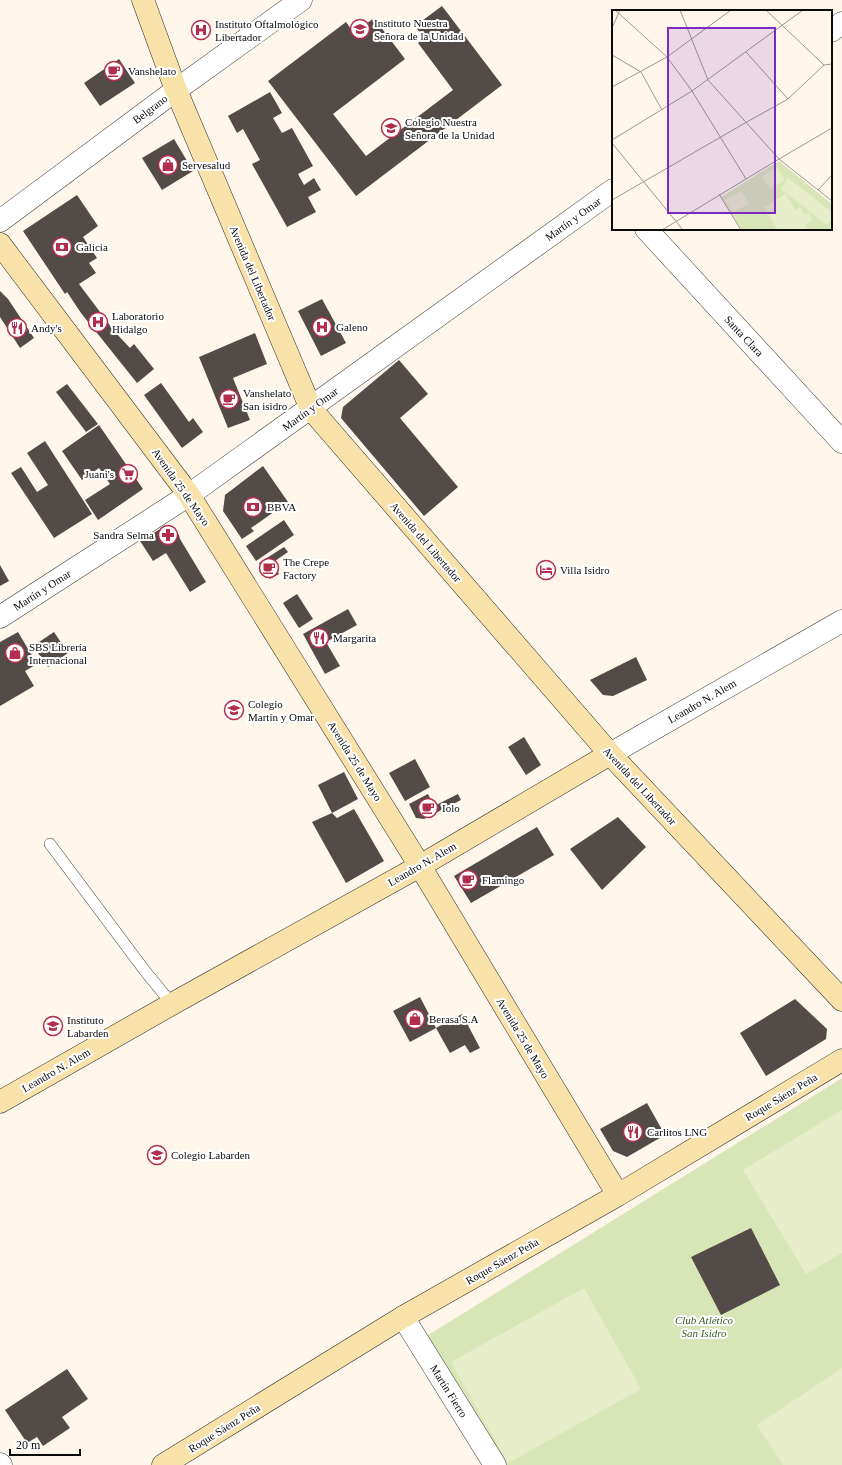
<svg xmlns="http://www.w3.org/2000/svg" width="842" height="1465" font-family="Georgia,serif">
	<style>
		.green { fill: #d8e5b7 }
		.pitch { fill: #e7edc9 }
		.building { fill: #534b48 }
		.lines { fill: none; stroke-linecap: round; stroke-linejoin: round }
		.lane-casing { stroke: #3e3e3e; stroke-width: 12 }
		.street-casing { stroke: #3e3e3e; stroke-width: 23 }
		.secondary-casing { stroke: #2d2d2d; stroke-width: 23 }
		.lane { stroke: #fff; stroke-width: 11 }
		.street { stroke: #fff; stroke-width: 22 }
		.secondary { stroke: #f9e1aa; stroke-width: 22 }
		.labels { text-anchor: middle; dominant-baseline: central; stroke-width: 4; stroke-linejoin: round; paint-order: stroke }
		.poi-label { font-size: 11px; fill: #0b0b0b; stroke: #fff; text-anchor: start }
		.street-label { font-size: 11px; fill: #0b0b0b; stroke: #fff }
		.park-label { font-size: 11px; font-style: italic; fill: #395e21; stroke: #fff }
		.inset-road { fill: none; stroke: #9d9891; stroke-width: 1 }
		.view { fill: #7b2cbf; fill-opacity: 0.15; stroke: #7b2cbf; stroke-width: 2 }
		.inset-edge { fill: none; stroke: #0b0b0b; stroke-width: 2 }
	</style>
	<rect width="100%" height="100%" fill="#fef6eb"/>
	<!-- green -->
	<path class="green" d="M842 1078V1465H495L417 1342Z"/>
	<!-- pitch -->
	<path class="pitch" d="M842 1110V1253L806 1274 743 1170Z
		M584 1288 641 1389 508 1463 451 1362Z
		M842 1368V1465H783L757 1425Z"/>
	<!-- building -->
	<path class="building" d="M442 6 502 85 356 196 268 81 346 22 354 33 374 18 405 59 333 114 366 156 453 90 418 43 424 38 415 26Z
		M119 59 135 83 100 106 84 83Z
		M270 92 282 113 273 118 282 133 292 128 313 166 298 174 304 185 314 178 321 190 308 197 316 212 287 227 252 164 260 160 243 129 237 133 228 116Z
		M174 139 193 171 162 190 142 158Z
		M77 195 98 226 83 237 97 258 89 263 96 273 79 284 115 332 130 348 134 344 154 369 137 383 81 313 67 292 65 294 23 231Z
		M0 291 8 299 34 338 20 348 0 317Z
		M322 299 346 343 321 356 298 311Z
		M255 333 267 364 233 378 250 420 228 428 199 357Z
		M399 360 428 394 400 418 458 487 424 516 341 418 343 407Z
		M161 383 189 422 193 418 203 432 182 448 144 395Z
		M67 384 98 424 86 432 56 392Z
		M99 425 143 489 98 520 85 500 110 484 99 468 82 480 62 451Z
		M45 441 92 514 54 538 11 473 21 467 37 492 48 485 27 453Z
		M263 466 288 502 251 528 254 531 242 539 223 511 225 495Z
		M284 520 294 535 256 561 246 546Z
		M162 528H173L179 535 180 539 206 582 190 592 166 553 153 561 140 541Z
		M284 547 288 552 272 563 279 574 270 579 259 563Z
		M0 565 9 581 0 586Z
		M297 594 313 619 299 628 283 603Z
		M348 609 357 625 326 642 340 666 325 674 303 634Z
		M18 632 37 664 25 671 34 686 0 706V642Z
		M54 632 68 653 48 667 33 646Z
		M636 657 647 680 613 696 603 695 590 680Z
		M524 737 541 765 526 775 508 747Z
		M415 759 430 787 405 801 389 773Z
		M344 772 358 799 332 813 318 785Z
		M428 794 434 806 458 794 461 800 424 819 416 818 409 804Z
		M354 809 384 861 346 883 312 822 332 813 337 818Z
		M618 817 646 847 602 890 570 849Z
		M537 827 554 855 471 903 454 876Z
		M420 997 436 1028 410 1042 393 1011Z
		M795 999 827 1029 826 1039 766 1076 740 1033Z
		M462 1014 480 1048 470 1053 465 1045 450 1053 436 1028Z
		M647 1103 665 1135 627 1157 613 1151 600 1129Z
		M751 1228 780 1285 721 1315 691 1257Z
		M67 1369 88 1399 62 1417 70 1428 43 1446 37 1437 27 1443 5 1410Z"/>
	<g class="lines">
		<!-- lane casing -->
		<g class="lane-casing">
			<path id="lane" d="M50 844 145 971 172 1004"/>
		</g>
		<!-- street casing -->
		<g class="street-casing">
			<path id="street" d="M831 31 842 23
				M0 221 176 90 301 0
				M646 229 842 442
				M0 617 189 495 613 190
				M610 754 842 621
				M403 1317 495 1465
				M0 1464 1 1465"/>
		</g>
		<!-- secondary casing -->
		<g class="secondary-casing">
			<path id="secondary" d="M143 0 176 90 311 409 610 754 842 1000
				M0 244 189 495 420 866 618 1195
				M0 1102 172 1004 420 866 610 754
				M163 1465 403 1317 618 1195 842 1060"/>
		</g>
		<!-- lane -->
		<use href="#lane" class="lane"/>
		<!-- street -->
		<use href="#street" class="street"/>
		<!-- secondary -->
		<use href="#secondary" class="secondary"/>
	</g>
	<!-- icons -->
	<defs>
		<g id="school-ring" transform="scale(1)"><circle r="9.5" fill="#fff" stroke="#b12e4d" stroke-width="1.5"/><path d="M0-5L7-2L0 1L-7-2ZM-4 1L0 2.5L4 1V4Q0 6-4 4Z" fill="#b12e4d"/></g>
		<g id="hospital-ring" transform="scale(1)"><circle r="9.5" fill="#fff" stroke="#b12e4d" stroke-width="1.5"/><path d="M-5-5h3v3.5h4V-5h3V5h-3V1.5h-4V5h-3Z" fill="#b12e4d"/></g>
		<g id="cafe-ring" transform="scale(1)"><circle r="9.5" fill="#fff" stroke="#b12e4d" stroke-width="1.5"/><path d="M-5.5-4.5H6V0H3Q3 3.5 0 3.5H-2.5Q-5.5 3.5-5.5 0ZM3-3.2v2h1.7v-2ZM-6 4.5H4V6H-6Z" fill="#b12e4d"/></g>
		<g id="shop-ring" transform="scale(1)"><circle r="9.5" fill="#fff" stroke="#b12e4d" stroke-width="1.5"/><path d="M-5-2.5h2.3a2.7 3.5 0 0 1 5.4 0H5L5.5 6h-11ZM-1.5-2.5h3a1.5 2.3 0 0 0-3 0Z" fill="#b12e4d"/></g>
		<g id="bank-ring" transform="scale(1)"><circle r="9.5" fill="#fff" stroke="#b12e4d" stroke-width="1.5"/><path d="M-6-4H6V4H-6ZM0-2.3a2.3 2.3 0 1 0 0 4.6a2.3 2.3 0 1 0 0-4.6Z" fill="#b12e4d"/></g>
		<g id="restaurant-ring" transform="scale(1)"><circle r="9.5" fill="#fff" stroke="#b12e4d" stroke-width="1.5"/><path d="M-5-6h1v4h1v-4h1v4h1v-4h1v5L-1.5 .5V6h-2V.5L-5-1ZM5-6V6H3V1.5H1.5Q1.5-4 5-6Z" fill="#b12e4d"/></g>
		<g id="supermarket-ring" transform="scale(1)"><circle r="9.5" fill="#fff" stroke="#b12e4d" stroke-width="1.5"/><path d="M-6-5.5h2.5l.6 2H6L4.5 2H-2.5L-4.4-4H-6ZM-1.5 3.2a1.3 1.3 0 1 0 .1 0ZM3 3.2a1.3 1.3 0 1 0 .1 0Z" fill="#b12e4d"/></g>
		<g id="pharmacy-ring" transform="scale(1)"><circle r="9.5" fill="#fff" stroke="#b12e4d" stroke-width="1.5"/><path d="M-2-6h4v4h4v4h-4v4h-4v-4h-4v-4h4Z" fill="#b12e4d"/></g>
		<g id="hotel-ring" transform="scale(1)"><circle r="9.5" fill="#fff" stroke="#b12e4d" stroke-width="1.5"/><path d="M-6-4.5h1.5V1H6V5H4.5V3h-9V5H-6ZM-4 0a1.8 1.8 0 1 1 3.6 0ZM.5 0V-2.5h3Q6-2.5 6 0Z" fill="#b12e4d"/></g>
	</defs>
	<g fill-rule="evenodd">
		<use href="#school-ring" x="360" y="29"/>
		<use href="#hospital-ring" x="201" y="30"/>
		<use href="#cafe-ring" x="114" y="71"/>
		<use href="#school-ring" x="391" y="128"/>
		<use href="#shop-ring" x="168" y="165"/>
		<use href="#bank-ring" x="62" y="247"/>
		<use href="#hospital-ring" x="98" y="322"/>
		<use href="#hospital-ring" x="322" y="327"/>
		<use href="#restaurant-ring" x="17" y="328"/>
		<use href="#cafe-ring" x="229" y="399"/>
		<use href="#supermarket-ring" x="128" y="474"/>
		<use href="#bank-ring" x="253" y="507"/>
		<use href="#pharmacy-ring" x="168" y="535"/>
		<use href="#cafe-ring" x="269" y="568"/>
		<use href="#hotel-ring" x="546" y="570"/>
		<use href="#restaurant-ring" x="319" y="638"/>
		<use href="#shop-ring" x="15" y="653"/>
		<use href="#school-ring" x="234" y="710"/>
		<use href="#cafe-ring" x="428" y="808"/>
		<use href="#cafe-ring" x="468" y="880"/>
		<use href="#shop-ring" x="415" y="1019"/>
		<use href="#school-ring" x="53" y="1026"/>
		<use href="#restaurant-ring" x="633" y="1132"/>
		<use href="#school-ring" x="157" y="1155"/>
	</g>
	<g class="labels">
		<!-- poi labels -->
		<g class="poi-label">
			<text x="374" y="23">Instituto Nuestra<tspan x="374" dy="13">Señora de la Unidad</tspan></text>
			<text x="215" y="24">Instituto Oftalmológico<tspan x="215" dy="13">Libertador</tspan></text>
			<text x="128" y="71">Vanshelato</text>
			<text x="405" y="122">Colegio Nuestra<tspan x="405" dy="13">Señora de la Unidad</tspan></text>
			<text x="182" y="165">Servesalud</text>
			<text x="76" y="247">Galicia</text>
			<text x="112" y="316">Laboratorio<tspan x="112" dy="13">Hidalgo</tspan></text>
			<text x="336" y="327">Galeno</text>
			<text x="31" y="328">Andy's</text>
			<text x="243" y="393">Vanshelato<tspan x="243" dy="13">San isidro</tspan></text>
			<text x="114" y="474" text-anchor="end">Juani's</text>
			<text x="267" y="507">BBVA</text>
			<text x="154" y="535" text-anchor="end">Sandra Selma</text>
			<text x="283" y="562">The Crepe<tspan x="283" dy="13">Factory</tspan></text>
			<text x="560" y="570">Villa Isidro</text>
			<text x="333" y="638">Margarita</text>
			<text x="29" y="647">SBS Librería<tspan x="29" dy="13">Internacional</tspan></text>
			<text x="248" y="704">Colegio<tspan x="248" dy="13">Martín y Omar</tspan></text>
			<text x="442" y="808">Iolo</text>
			<text x="482" y="880">Flamingo</text>
			<text x="429" y="1019">Berasa S.A</text>
			<text x="67" y="1020">Instituto<tspan x="67" dy="13">Labarden</tspan></text>
			<text x="647" y="1132">Carlitos LNG</text>
			<text x="171" y="1155">Colegio Labarden</text>
		</g>
		<!-- street labels -->
		<g class="street-label">
			<text transform="translate(150 109) rotate(-37)">Belgrano</text>
			<text transform="translate(573 219) rotate(-36)">Martín y Omar</text>
			<text transform="translate(253 273) rotate(67)">Avenida del Libertador</text>
			<text transform="translate(744 336) rotate(47)">Santa Clara</text>
			<text transform="translate(310 409) rotate(-36)">Martín y Omar</text>
			<text transform="translate(181 487) rotate(55)">Avenida 25 de Mayo</text>
			<text transform="translate(426 542) rotate(49)">Avenida del Libertador</text>
			<text transform="translate(42 590) rotate(-33)">Martín y Omar</text>
			<text transform="translate(702 701) rotate(-30)">Leandro N. Alem</text>
			<text transform="translate(355 761) rotate(58)">Avenida 25 de Mayo</text>
			<text transform="translate(640 786) rotate(47)">Avenida del Libertador</text>
			<text transform="translate(422 864) rotate(-30)">Leandro N. Alem</text>
			<text transform="translate(523 1038) rotate(59)">Avenida 25 de Mayo</text>
			<text transform="translate(56 1070) rotate(-30)">Leandro N. Alem</text>
			<text transform="translate(781 1097) rotate(-31)">Roque Sáenz Peña</text>
			<text transform="translate(502 1261) rotate(-30)">Roque Sáenz Peña</text>
			<text transform="translate(449 1391) rotate(58)">Martín Fierro</text>
			<text transform="translate(224 1428) rotate(-32)">Roque Sáenz Peña</text>
		</g>
		<!-- park labels -->
		<g class="park-label">
			<text x="704" y="1320">Club Atlético<tspan x="704" dy="13">San Isidro</tspan></text>
		</g>
	</g>
	<!-- overview -->
	<g transform="translate(612 10)">
		<rect width="220" height="220" fill="#fef6eb"/>
		<path d="M167 151 220 194V220H130L109 187Z" fill="#d8e5b7"/>
		<path d="M165 157 173 170 158 179 150 166ZM176 168 220 202V209L215 215 169 179ZM130 181 137 193 121 203 113 190ZM173 184 184 200 188 197 193 205 196 202 201 210 193 215 196 220H166L152 198Z" fill="#e7edc9"/>
		<path class="inset-road" d="M3 0 55 47 80 81 134 169M68 0 96 70 167 149 220 191M154 0 212 55M0 18 8 0M134 42 176 89M0 45 29 62 50 100M0 77 55 47 119 0M133 113 176 89 212 55 220 54M0 130 80 81 191 0M0 133 71 220M167 149 220 118M206 180 220 165M107 184 129 220M0 190 133 113M50 220 167 149"/>
		<path class="view" d="M56 18H163V203H56Z"/>
		<rect width="220" height="220" class="inset-edge"/>
	</g>
	<!-- scale -->
	<path d="M10 1449v6h70v-6" fill="none" stroke="#0b0b0b" stroke-width="2"/>
	<text x="16" y="1449" font-size="12" fill="#0b0b0b" stroke="#ffffff" stroke-width="3" paint-order="stroke">20 m</text>
</svg>
